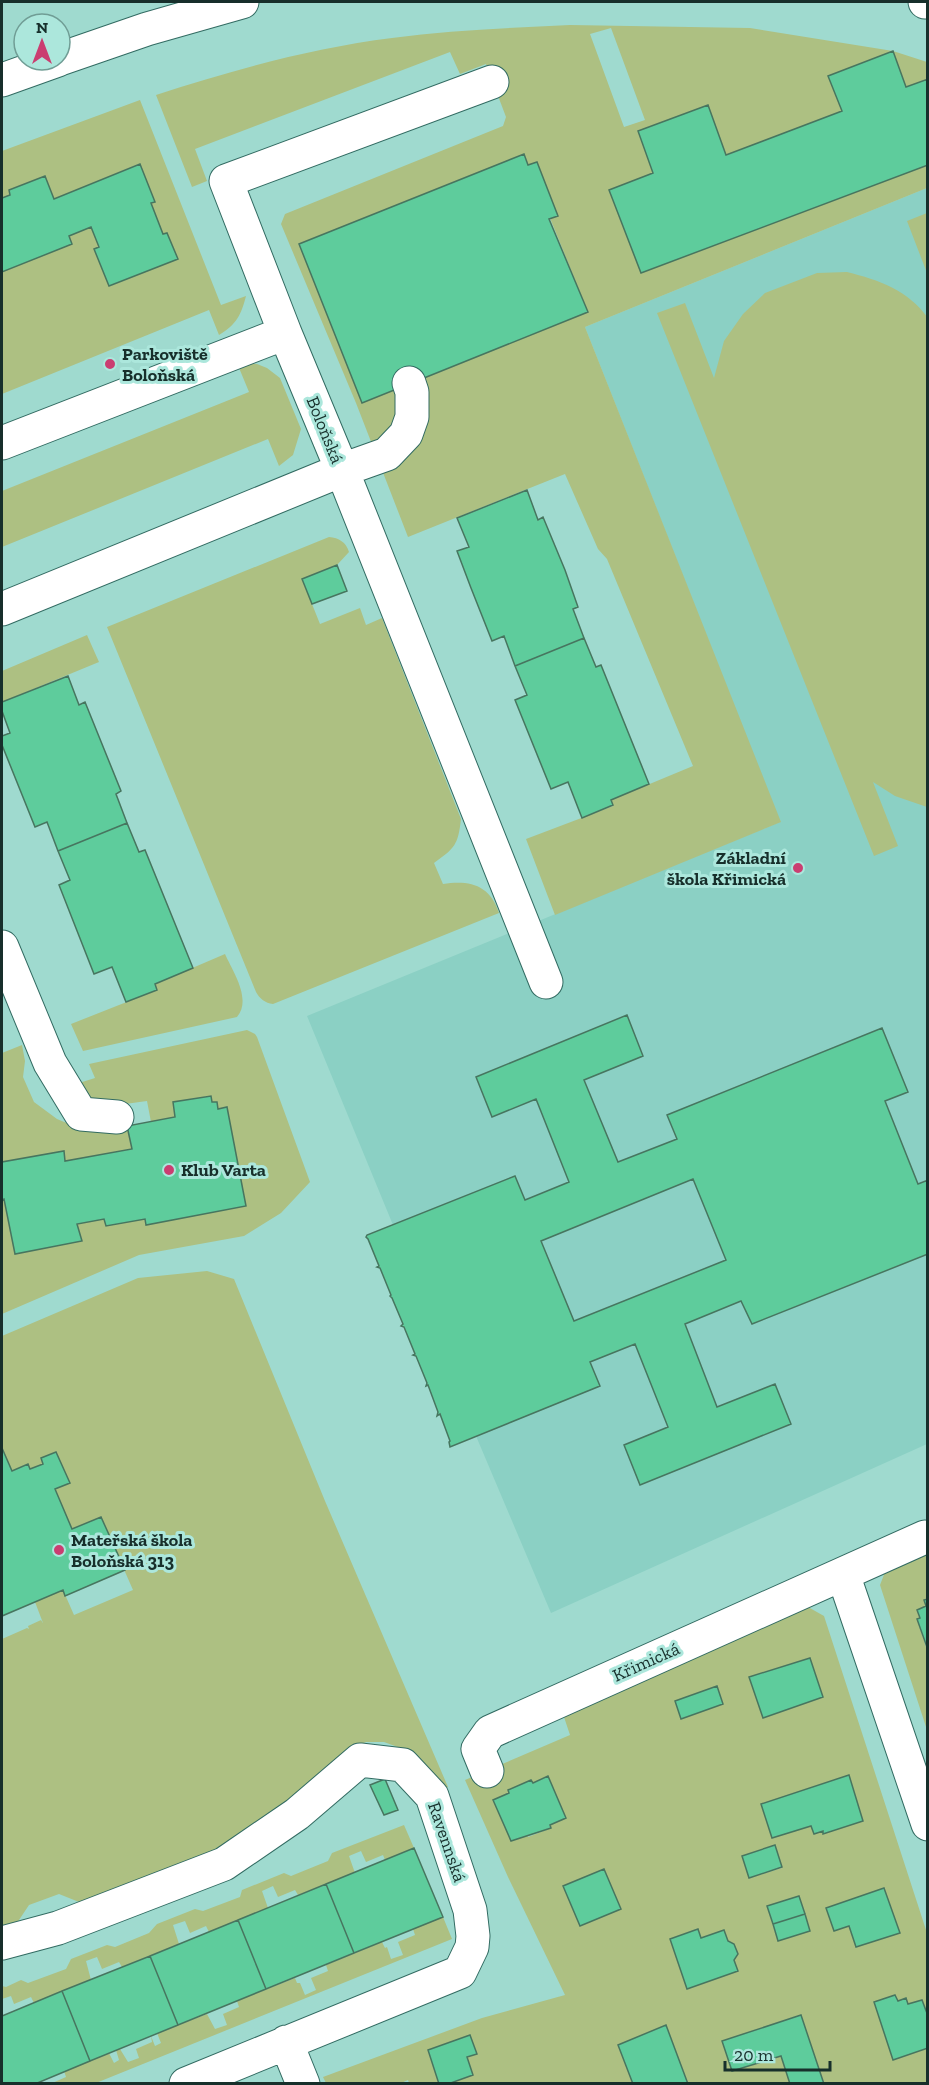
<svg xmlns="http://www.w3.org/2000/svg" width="929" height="2085" font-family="'Zilla Slab',serif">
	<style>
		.built { fill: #8bd0c4 }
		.green { fill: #adc082; fill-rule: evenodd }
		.building { fill: #5ecc9c; stroke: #47755f; stroke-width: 1.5; fill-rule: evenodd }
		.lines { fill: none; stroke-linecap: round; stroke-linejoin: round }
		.minor-casing { stroke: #326b62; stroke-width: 35 }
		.minor { stroke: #fff; stroke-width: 33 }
		.poi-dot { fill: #ca3e71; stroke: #ace7dc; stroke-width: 2 }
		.labels { text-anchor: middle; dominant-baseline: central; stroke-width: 6; stroke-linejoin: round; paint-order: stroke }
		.poi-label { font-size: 18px; font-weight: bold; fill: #172f2b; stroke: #ace7dc; text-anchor: start }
		.street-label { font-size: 18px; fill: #172f2b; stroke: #ace7dc }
	</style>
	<rect width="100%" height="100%" fill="#9fdacf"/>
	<!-- built -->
	<path class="built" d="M927 188V1444L551 1613 476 1436 450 1447 449 1442 450 1441 440 1415 437 1416 438 1412 428 1386H426L427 1383 416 1356 413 1355 415 1353 404 1327 401 1326 403 1324 392 1298 390 1296 391 1295 381 1269 377 1267 379 1266 366 1237 367 1235 393 1225 307 1016 780 822 585 327Z"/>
	<!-- green -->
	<path class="green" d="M570 25 750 28 893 51 927 62V188L585 327 781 822 555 915 526 839 613 806 611 800 693 766 607 559 598 549 565 474 408 537 356 403 281 224 285 214 503 126 506 117 486 64 460 74 450 52 195 149 207 181 192 187 156 95C233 70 312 48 392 38 451 30 510 28 570 25ZM611 28 645 120 624 127 590 34ZM524 154 588 312 362 403 299 244Z
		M140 100 221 305 246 296C241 315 237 324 219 335L209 310 2 394V272L71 244 69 236 91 227 99 247 95 249 110 286 177 259 167 233 163 234 151 203 154 202 139 164 54 199 45 176 9 190 10 195 2 198V151Z
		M927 213V273L907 221Z
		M847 272C879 280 908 290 928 318L927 807 895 796 873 782 898 846 874 856 657 313 685 303 714 378 724 341 743 314 765 293 817 273Z
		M237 363 257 364 267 368 280 378 301 429 293 455 279 466 268 439 2 547V491L249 392Z
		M329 537C339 538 346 542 349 552L337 565 302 579 320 624 360 608 366 625 382 618 461 819C458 845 455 848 434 863L443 884C470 880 490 885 499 913L273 1004C265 1003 260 999 256 992L107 627Z
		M87 635 99 662 2 702V671Z
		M225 954C233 972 252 999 237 1017L83 1051 71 1024 157 990 155 984Z
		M247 1030 255 1034 257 1037 310 1182 281 1213 244 1236 139 1255 2 1314V1200L4 1199 15 1254 82 1241 77 1224 104 1219 106 1226 145 1219 146 1225 246 1206 226 1107 218 1109 217 1102H212L210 1096 173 1102 175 1117 151 1122 147 1101 103 1107 97 1106 79 1083 95 1078 89 1064Z
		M22 1045 25 1061 23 1077 34 1102 57 1119 81 1129 127 1126 132 1149 65 1161 64 1151 2 1162V1053Z
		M207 1271 234 1279 325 1501 448 1787 441 1790 406 1750 384 1742H366L352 1748 313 1781 216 1854 84 1904 59 1894 29 1905 15 1926 2 1931V1639L27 1628 29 1629 28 1626 41 1620 43 1623 35 1602 63 1590 74 1615 133 1590 101 1517 72 1529 55 1489 69 1483 56 1452 41 1458 43 1464 30 1469 27 1464 12 1471 2 1448V1336L138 1278Z
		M927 1554V1599L924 1600 926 1606 917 1610 920 1618 917 1619 927 1650V1730L880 1585 885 1572Z
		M808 1607 824 1616 927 1933V2016L922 2000 908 2004 898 2001 895 1995 874 2002 893 2059 927 2048V2083H824L800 2015 722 2041 732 2071 781 2056 790 2083H688L666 2025 618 2045 633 2083H448L473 2075 467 2057 477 2054 470 2035 428 2050 439 2083H409L408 2080 399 2084 326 2083 323 2077 482 2018 565 1995 508 1877 465 1780 570 1735 563 1714ZM809 1658 823 1697 763 1718 749 1677ZM717 1686 723 1704 681 1719 675 1701ZM849 1775 863 1821 824 1833 823 1831 814 1834 811 1826 772 1838 761 1804ZM548 1776 566 1818 550 1825 551 1828 528 1837 527 1835 511 1841 493 1800ZM775 1845 782 1868 749 1878 742 1856ZM563 1886 620 1909 580 1926ZM884 1888 899 1933 856 1947 849 1926 834 1930 827 1908ZM767 1906 805 1914 778 1941ZM697 1929 701 1938 724 1930 728 1941 738 1954 734 1960 738 1971 687 1989 670 1939Z
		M404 1825 414 1848 385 1860 383 1855 366 1862 361 1851 349 1856 355 1873 298 1895 295 1890 278 1897 273 1886 262 1891 268 1908 209 1932 206 1926 190 1933 185 1921 173 1925 179 1944 122 1967 119 1962 102 1969 97 1957 86 1961 91 1980 34 2003 31 1997 14 2004 11 1996 2 1999V1986L6 1987 21 1980 28 1983 66 1969 71 1959 107 1945 115 1947 149 1933 157 1924 195 1909 203 1911 240 1897 242 1890 284 1873 291 1876 328 1861 332 1853Z
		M443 1917 452 1939 96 2083 50 2084 66 2077 64 2071 109 2053 114 2063 119 2060 116 2050 120 2049 128 2062 139 2058 136 2049 152 2042 151 2036 155 2046 161 2043 157 2033 207 2014 215 2029 227 2025 223 2014 239 2007 237 2001 295 1978 297 1983H300L305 1995 316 1990 311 1978 328 1971 326 1965 382 1942 385 1948 387 1947 391 1959 403 1955 398 1942 415 1935 413 1929Z"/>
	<!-- building -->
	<path class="building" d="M893 51 906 87 928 79V165L641 273 609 190 653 173 638 131 708 105 726 155 842 111 828 76Z
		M524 154 528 165 537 162 558 216 549 219 588 312 362 403 299 244Z
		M140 164 155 202 151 203 163 234 167 233 178 259 109 286 94 249 99 247 91 227 69 236 72 244 2 272V198L10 195 9 190 45 176 54 199Z
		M527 490 538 520 543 517 565 570 578 607 573 609 584 638 515 666 504 636 492 641 471 588 457 551 469 547 457 518Z
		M337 565 347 591 312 604 302 579Z
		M584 638 596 667 601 665 649 784 611 800 613 805 582 818 568 782 551 789 515 700 527 695 515 666Z
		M68 676 79 705 85 702 121 791 116 794 127 823 58 851 47 822 35 827 2 745V736L10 733 2 711V702Z
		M127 823 139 852 145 850 193 968 155 984 157 990 126 1002 112 967 94 974 59 885 70 880 58 851Z
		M627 1015 643 1056 584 1080 618 1162 677 1139 667 1115 882 1028 908 1092 885 1101 918 1184 928 1180V1254L752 1324 741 1301 685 1324 717 1407 775 1384 791 1424 640 1485 624 1445 668 1427 635 1344 590 1362 600 1386 450 1447 449 1442 450 1441 440 1414 437 1416 438 1412 428 1385 426 1386 427 1383 416 1356 413 1355 415 1354 404 1327 401 1326 403 1324 392 1298 390 1296 391 1295 380 1268 377 1267 379 1266 368 1239 366 1237 367 1235 515 1176 525 1200 569 1182 536 1099 492 1117 476 1077ZM693 1179 726 1260 574 1321 541 1241Z
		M211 1096 212 1102H217L218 1109 227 1107 246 1206 146 1225 145 1219 106 1226 104 1219 77 1224 82 1241 15 1254 4 1199 2 1200V1162L64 1151 65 1161 132 1149 127 1126 175 1117 173 1102Z
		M2 1448 12 1471 28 1464 30 1469 43 1464 41 1458 56 1452 70 1483 55 1489 72 1529 101 1517 125 1570 65 1596 63 1590 2 1616Z
		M928 1599V1650L917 1619 920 1618 917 1610 926 1606 924 1600Z
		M810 1658 823 1697 763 1718 749 1677Z
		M717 1686 723 1704 681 1719 675 1701Z
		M849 1775 863 1821 823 1834V1831L814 1834 811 1826 772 1838 761 1804Z
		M548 1776 566 1818 550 1825 551 1828 511 1841 493 1800 509 1793 508 1790 531 1780 533 1783Z
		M385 1779 398 1810 384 1815 370 1785Z
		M775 1845 782 1867 749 1878 742 1856Z
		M414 1848 443 1917 354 1953 326 1884Z
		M604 1869 621 1909 580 1926 563 1886Z
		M326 1884 354 1953 266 1989 238 1920Z
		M884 1888 900 1933 856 1947 849 1926 834 1931 826 1908Z
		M799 1896 805 1914 773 1924 767 1906Z
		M805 1914 810 1931 778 1941 773 1924Z
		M238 1920 266 1989 178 2025 150 1956Z
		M698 1929 701 1938 724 1930 728 1941 734 1944 738 1954 734 1960 738 1971 687 1989 670 1939Z
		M150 1956 178 2025 90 2061 62 1991Z
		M62 1991 90 2061 35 2084H2V2016Z
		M895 1995 898 2001 906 1998 908 2004 922 2000 928 2016V2048L893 2060 874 2002Z
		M801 2015 824 2084H790L781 2056 732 2071 722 2041Z
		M666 2025 688 2084H633L618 2045Z
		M470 2035 477 2054 467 2057 473 2075 448 2084H439L428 2050Z"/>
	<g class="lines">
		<!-- minor casing -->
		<g class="minor-casing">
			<path id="minor" d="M925 2H928
				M60 59 147 29 242 2
				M2 80 58 60
				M409 383 412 392V417L406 434 387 454 342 470 546 982
				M2 443 285 333
				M2 609 342 470 285 333 226 181 492 82
				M2 947 50 1063 81 1114 117 1117
				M843 1574 928 1824
				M487 1771 478 1749 490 1732 925 1537
				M2 1943 58 1928 224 1864 297 1814 360 1760 403 1765 432 1796 470 1910 473 1936 472 1947 460 1972 186 2084
				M286 2042 303 2084"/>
		</g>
		<!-- minor -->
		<use href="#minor" class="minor"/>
	</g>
	<!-- markers -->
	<g class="poi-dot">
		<circle cx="110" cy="364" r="6"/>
		<circle cx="798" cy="868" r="6"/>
		<circle cx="169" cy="1170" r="6"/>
		<circle cx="59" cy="1550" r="6"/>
	</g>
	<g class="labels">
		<!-- poi labels -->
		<g class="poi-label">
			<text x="122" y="354">Parkoviště<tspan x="122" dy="21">Boloňská</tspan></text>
			<text x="786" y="858" text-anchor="end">Základní<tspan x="786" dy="21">škola Křimická</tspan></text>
			<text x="181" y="1170">Klub Varta</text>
			<text x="71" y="1540">Mateřská škola<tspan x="71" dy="21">Boloňská 313</tspan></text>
		</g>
		<!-- street labels -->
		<g class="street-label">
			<text transform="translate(325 430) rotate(68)">Boloňská</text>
			<text transform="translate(646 1662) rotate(-24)">Křimická</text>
			<text transform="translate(447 1842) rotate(71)">Ravennská</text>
		</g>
	</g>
	<!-- border -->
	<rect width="929" height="2085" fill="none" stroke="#172f2b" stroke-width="6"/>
	<!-- north arrow -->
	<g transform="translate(42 42)"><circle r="28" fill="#ace7dc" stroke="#709d95" stroke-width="1.5"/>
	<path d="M0-4.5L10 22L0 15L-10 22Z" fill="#ca3e71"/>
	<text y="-9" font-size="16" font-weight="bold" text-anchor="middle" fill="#172f2b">N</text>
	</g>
	<!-- scale -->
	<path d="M725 2061v9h105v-9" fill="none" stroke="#172f2b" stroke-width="3"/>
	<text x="734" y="2061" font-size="18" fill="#172f2b" stroke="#ace7dc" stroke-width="4.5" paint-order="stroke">20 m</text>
</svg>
